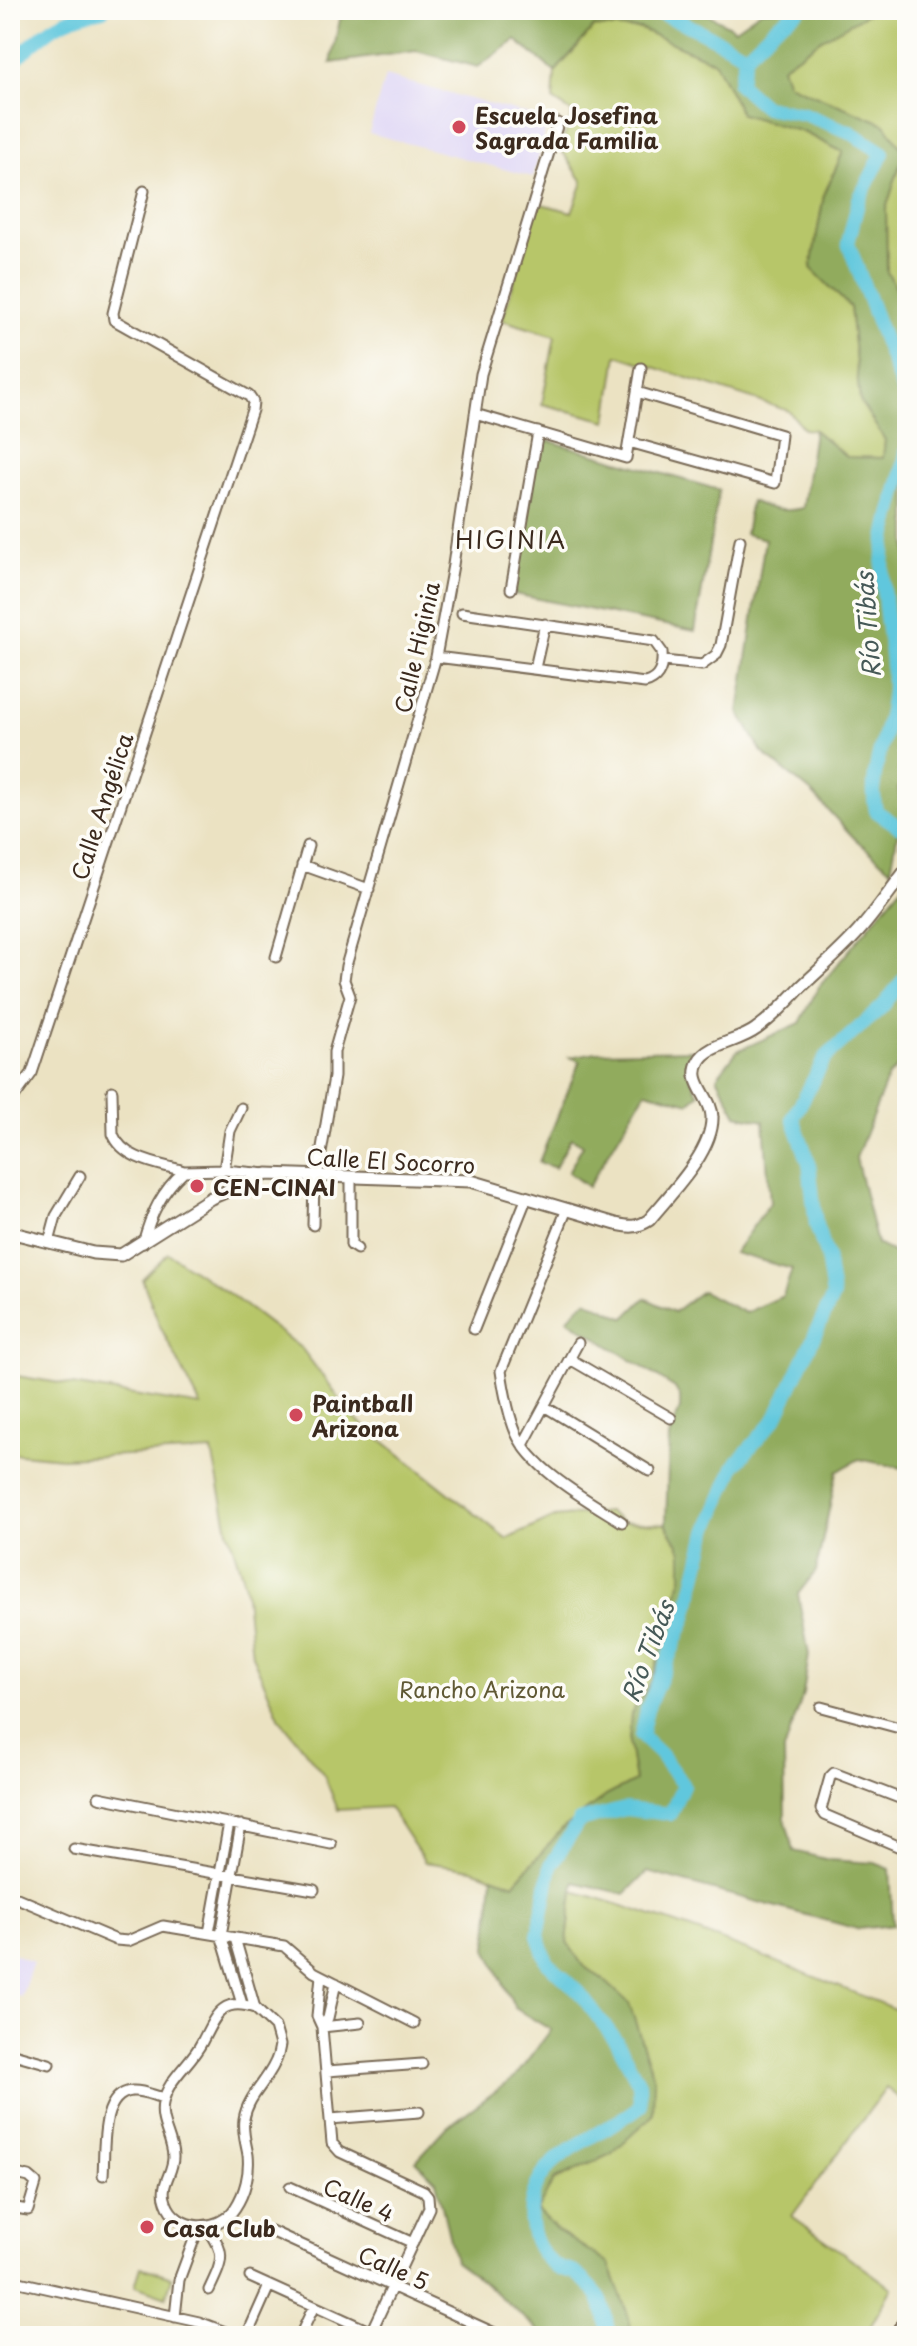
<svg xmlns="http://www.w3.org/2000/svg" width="917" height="2346" font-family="'Playpen Sans',sans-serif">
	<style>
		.built { fill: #ded5f6 }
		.green { fill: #b7c669; stroke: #797844; stroke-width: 2 }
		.forest { fill: #91ab5d; stroke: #666a3e; stroke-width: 2 }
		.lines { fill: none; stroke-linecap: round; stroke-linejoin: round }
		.river { stroke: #60c7dd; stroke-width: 14 }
		.minor-casing { stroke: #796a57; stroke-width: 13 }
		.tertiary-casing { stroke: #796a57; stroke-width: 15 }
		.secondary-casing { stroke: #796a57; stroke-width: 16 }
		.minor { stroke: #fff; stroke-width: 9 }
		.tertiary { stroke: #fff; stroke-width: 11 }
		.secondary { stroke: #fff; stroke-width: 12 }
		.poi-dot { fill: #d1495b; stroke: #fdfcf7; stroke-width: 3 }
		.labels { text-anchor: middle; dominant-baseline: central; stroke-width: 7; stroke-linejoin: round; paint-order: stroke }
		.poi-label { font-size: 22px; font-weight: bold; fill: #3b2a1e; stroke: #fdfcf7; text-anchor: start }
		.street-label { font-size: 22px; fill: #3b2a1e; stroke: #fdfcf7 }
		.park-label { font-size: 22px; fill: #605934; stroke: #fdfcf7 }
		.neighbourhood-label { font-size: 24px; letter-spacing: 2px; fill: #3b2a1e; stroke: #fdfcf7 }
		.water-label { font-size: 24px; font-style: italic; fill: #465957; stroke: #fdfcf7 }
	</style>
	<rect width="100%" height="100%" fill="#fdfcf7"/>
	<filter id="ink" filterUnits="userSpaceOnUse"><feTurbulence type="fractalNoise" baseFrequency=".0125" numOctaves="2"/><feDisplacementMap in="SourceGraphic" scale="16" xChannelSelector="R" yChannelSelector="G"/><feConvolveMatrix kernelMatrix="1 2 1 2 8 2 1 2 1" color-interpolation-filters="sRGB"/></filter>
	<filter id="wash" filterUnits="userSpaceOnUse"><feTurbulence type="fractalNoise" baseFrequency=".006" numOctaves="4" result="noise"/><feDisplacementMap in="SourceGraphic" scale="32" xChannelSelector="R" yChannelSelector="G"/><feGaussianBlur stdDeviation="1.8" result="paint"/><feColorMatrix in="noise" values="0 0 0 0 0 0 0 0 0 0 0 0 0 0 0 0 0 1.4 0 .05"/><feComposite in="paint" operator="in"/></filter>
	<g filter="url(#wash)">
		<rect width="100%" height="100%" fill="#ebe2c2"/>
		<!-- built -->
		<path class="built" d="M385 76 548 120 533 177 369 133Z
			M10 1952 33 1962 21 1997 10 1994Z"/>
		<!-- green -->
		<path class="green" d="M874 10H907V306L887 272 886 209 904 152 885 124 787 84 782 67 820 40Z
			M594 27 641 29 715 62 741 114 803 132 843 152 824 195 811 268 850 307 860 401 885 440 883 458 847 457 814 430 804 429 789 411 617 355 607 421 542 404 555 336 502 320 538 203 572 212 583 182 560 148 573 113 553 100 555 72Z
			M168 1253 231 1295 302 1349 354 1418 507 1539 555 1517 608 1512 623 1522 666 1524 682 1551V1578L652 1680 631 1714 629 1743 635 1781 606 1796 514 1884 472 1869 425 1862 389 1807 338 1810 324 1775 280 1719 252 1655 245 1586 228 1530 212 1451 62 1458 10 1453V1375L201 1406 160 1326 142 1279Z
			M573 1891C687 1923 797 1970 907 2014L906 2103 886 2088 792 2216 892 2288 865 2336H630L629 2318 609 2264 557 2230 536 2210 554 2181 611 2154 604 1980 583 1966 567 1942Z
			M141 2267 172 2277 166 2297 135 2286Z"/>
		<!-- forest -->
		<path class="forest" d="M342 10H700L735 29 762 10H874L820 40 782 67 788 84 885 124 904 152 886 209 887 272 907 306V780L898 788 902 809 891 870 854 838 812 793 762 752 739 712 765 539 745 534 751 501C769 509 783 513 803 508L814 430 847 457 883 458 885 440 860 401 850 307 811 268 824 195 843 152 803 132 741 114 715 62 641 29 594 27 555 72 516 40 478 67 416 51 331 63Z
			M539 438 719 490 695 631 514 594Z
			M907 880V1056L888 1077 856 1158 877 1244 907 1259V1469L859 1459 837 1472 816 1571 798 1594 809 1655 803 1694 784 1751 785 1819 794 1851 829 1860 875 1863 890 1869 893 1925 858 1929 647 1872 625 1894 574 1882 567 1942 583 1966 604 1980 629 2003 654 2079 653 2115 611 2154 555 2179 537 2210 557 2230 609 2264 629 2318 630 2336H545L481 2280 455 2261 436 2181 416 2161 447 2127 515 2077 551 2030 515 2008 487 1949 493 1876 514 1884 562 1829 606 1796 635 1781 629 1743 631 1714 652 1680 682 1578V1551L666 1524 669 1437 680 1409V1397L675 1388 567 1319 586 1300 625 1318 645 1298 674 1312 702 1291 745 1313 783 1296 792 1269 734 1253 770 1203 764 1121 737 1115 717 1077 737 1051 800 1023 818 988Z
			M692 1050C683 1068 689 1078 699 1094L689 1103 646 1091 588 1187 568 1172 583 1145 571 1138 555 1168 539 1162 580 1061 570 1057 596 1052Z"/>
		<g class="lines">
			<!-- river -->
			<path class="river" d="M650 10 684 23 746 55
				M799 10 776 26 746 55 739 84 765 107 804 114 850 132 883 153 859 199 848 243 907 401
				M10 64C44 34 56 18 103 10
				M907 449C899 493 881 535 883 581 884 615 893 650 893 684 893 726 866 769 876 811L898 826 907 828
				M609 2336C606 2324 605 2304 597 2294 592 2288 582 2277 575 2273 570 2270 562 2270 557 2267 526 2247 523 2202 544 2173 563 2147 613 2128 640 2106L639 2083 617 2042 579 1992 547 1962 538 1936 551 1865 579 1821 625 1809 670 1814 683 1785 660 1754 641 1736 647 1709 686 1617 707 1532 735 1465 776 1418 833 1296 827 1257 816 1225 809 1163 793 1118 825 1058 882 1007 907 975"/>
		</g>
	</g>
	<g filter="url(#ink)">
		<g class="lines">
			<!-- minor casing -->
			<g class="minor-casing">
				<path id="minor" d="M475 414 626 458 641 368
					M629 442 775 483 781 435 637 392
					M511 589 538 432
					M436 657 645 683C660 679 663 667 662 652L654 641 462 613
					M663 661 702 665 716 655 721 645 740 540
					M535 668 545 624
					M302 865 369 889
					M276 957 308 846
					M112 1091 113 1134C123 1160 160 1164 184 1171
					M10 1103 32 1073 252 410 253 402 249 396 114 320 113 313 144 191
					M224 1170 230 1131 241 1108
					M317 1177 334 1077V1052L350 996 344 980 346 966 436 657 453 565 481 374 558 123
					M351 1178V1245L357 1249
					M567 1209 501 1371C504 1391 508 1414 516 1433 532 1470 589 1501 622 1522
					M313 1225 314 1177
					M49 1242 56 1216 80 1176
					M143 1243C151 1214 161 1192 184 1171L224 1170 267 1174
					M474 1329 527 1197
					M570 1359 671 1418
					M544 1406 650 1471
					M523 1445 578 1343
					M821 1707 907 1730
					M99 1797 331 1844
					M907 1801 834 1773 830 1777 821 1809 825 1815 907 1850
					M241 1825 221 1935 242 2004
					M74 1849 314 1890
					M10 1895 116 1940 128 1941 163 1926 284 1946 314 1972 414 2023
					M209 1933 229 1823
					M235 1938 255 2008 275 2027 280 2045 278 2055C271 2079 248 2094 244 2119 242 2132 246 2143 248 2155 250 2173 245 2193 235 2208 219 2233 176 2232 166 2202 159 2184 174 2173 173 2156 172 2137 159 2122 163 2103 168 2078 191 2064 202 2042 215 2017 221 1996 255 2008
					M321 1976 317 2016 322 2027 332 2143 340 2152 424 2191 428 2196 429 2208 371 2332
					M322 2027 328 2018 336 1983
					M322 2027 360 2023
					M10 2053 49 2064
					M327 2071 422 2064
					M330 2119 419 2112
					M103 2175C105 2152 99 2094 132 2091 143 2090 154 2096 164 2098
					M290 2187 413 2243
					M10 2194 16 2174 29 2177 36 2183 28 2210 10 2207
					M206 2226C227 2254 223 2260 209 2290
					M271 2231 501 2336
					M250 2277 380 2336
					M10 2280 199 2322 236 2336
					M175 2317 179 2280 199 2226
					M249 2331 269 2286
					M300 2336 314 2306
					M895 2336 907 2314"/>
			</g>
			<!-- tertiary casing -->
			<g class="tertiary-casing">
				<path id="tertiary" d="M907 846V849
					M13 1233 93 1253 121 1255 211 1198 267 1174 471 1181 616 1224C629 1227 637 1228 649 1220 670 1194 713 1152 712 1117 712 1097 687 1082 699 1061 708 1044 739 1042 756 1029 773 1017 787 1002 801 987 820 969 841 951 858 932 876 912 891 889 907 869"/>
			</g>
			<!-- secondary casing -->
			<g class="secondary-casing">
				<path id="secondary" d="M10 1232 13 1233 10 1243"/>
			</g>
			<!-- minor -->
			<use href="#minor" class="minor"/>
			<!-- tertiary -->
			<use href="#tertiary" class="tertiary"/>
			<!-- secondary -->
			<use href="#secondary" class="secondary"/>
		</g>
	</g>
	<!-- markers -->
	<g class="poi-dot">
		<circle cx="459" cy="127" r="8"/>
		<circle cx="197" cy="1186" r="8"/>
		<circle cx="296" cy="1415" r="8"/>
		<circle cx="147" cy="2227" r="8"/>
	</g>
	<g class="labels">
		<!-- poi labels -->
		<g class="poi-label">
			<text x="475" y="114">Escuela Josefina<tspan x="475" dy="25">Sagrada Familia</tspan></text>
			<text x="213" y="1186">CEN-CINAI</text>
			<text x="312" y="1402">Paintball<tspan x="312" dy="25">Arizona</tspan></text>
			<text x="163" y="2227">Casa Club</text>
		</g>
		<!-- street labels -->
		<g class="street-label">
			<text transform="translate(416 647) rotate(-77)">Calle Higinia</text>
			<text transform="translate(101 806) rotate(-72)">Calle Angélica</text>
			<text transform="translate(391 1160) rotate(3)">Calle El Socorro</text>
			<text transform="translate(359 2199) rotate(24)">Calle 4</text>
			<text transform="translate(394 2267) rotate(24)">Calle 5</text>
		</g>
		<!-- park labels -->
		<g class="park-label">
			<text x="482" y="1688">Rancho Arizona</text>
		</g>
		<!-- neighbourhood labels -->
		<g class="neighbourhood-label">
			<text x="511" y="539">HIGINIA</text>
		</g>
		<!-- water labels -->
		<g class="water-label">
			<text transform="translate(867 625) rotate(-94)">Río Tibás</text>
			<text transform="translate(647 1651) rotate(-69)">Río Tibás</text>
		</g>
	</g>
	<!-- margin -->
	<rect width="917" height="2346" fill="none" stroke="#fdfcf7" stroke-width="40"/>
</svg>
